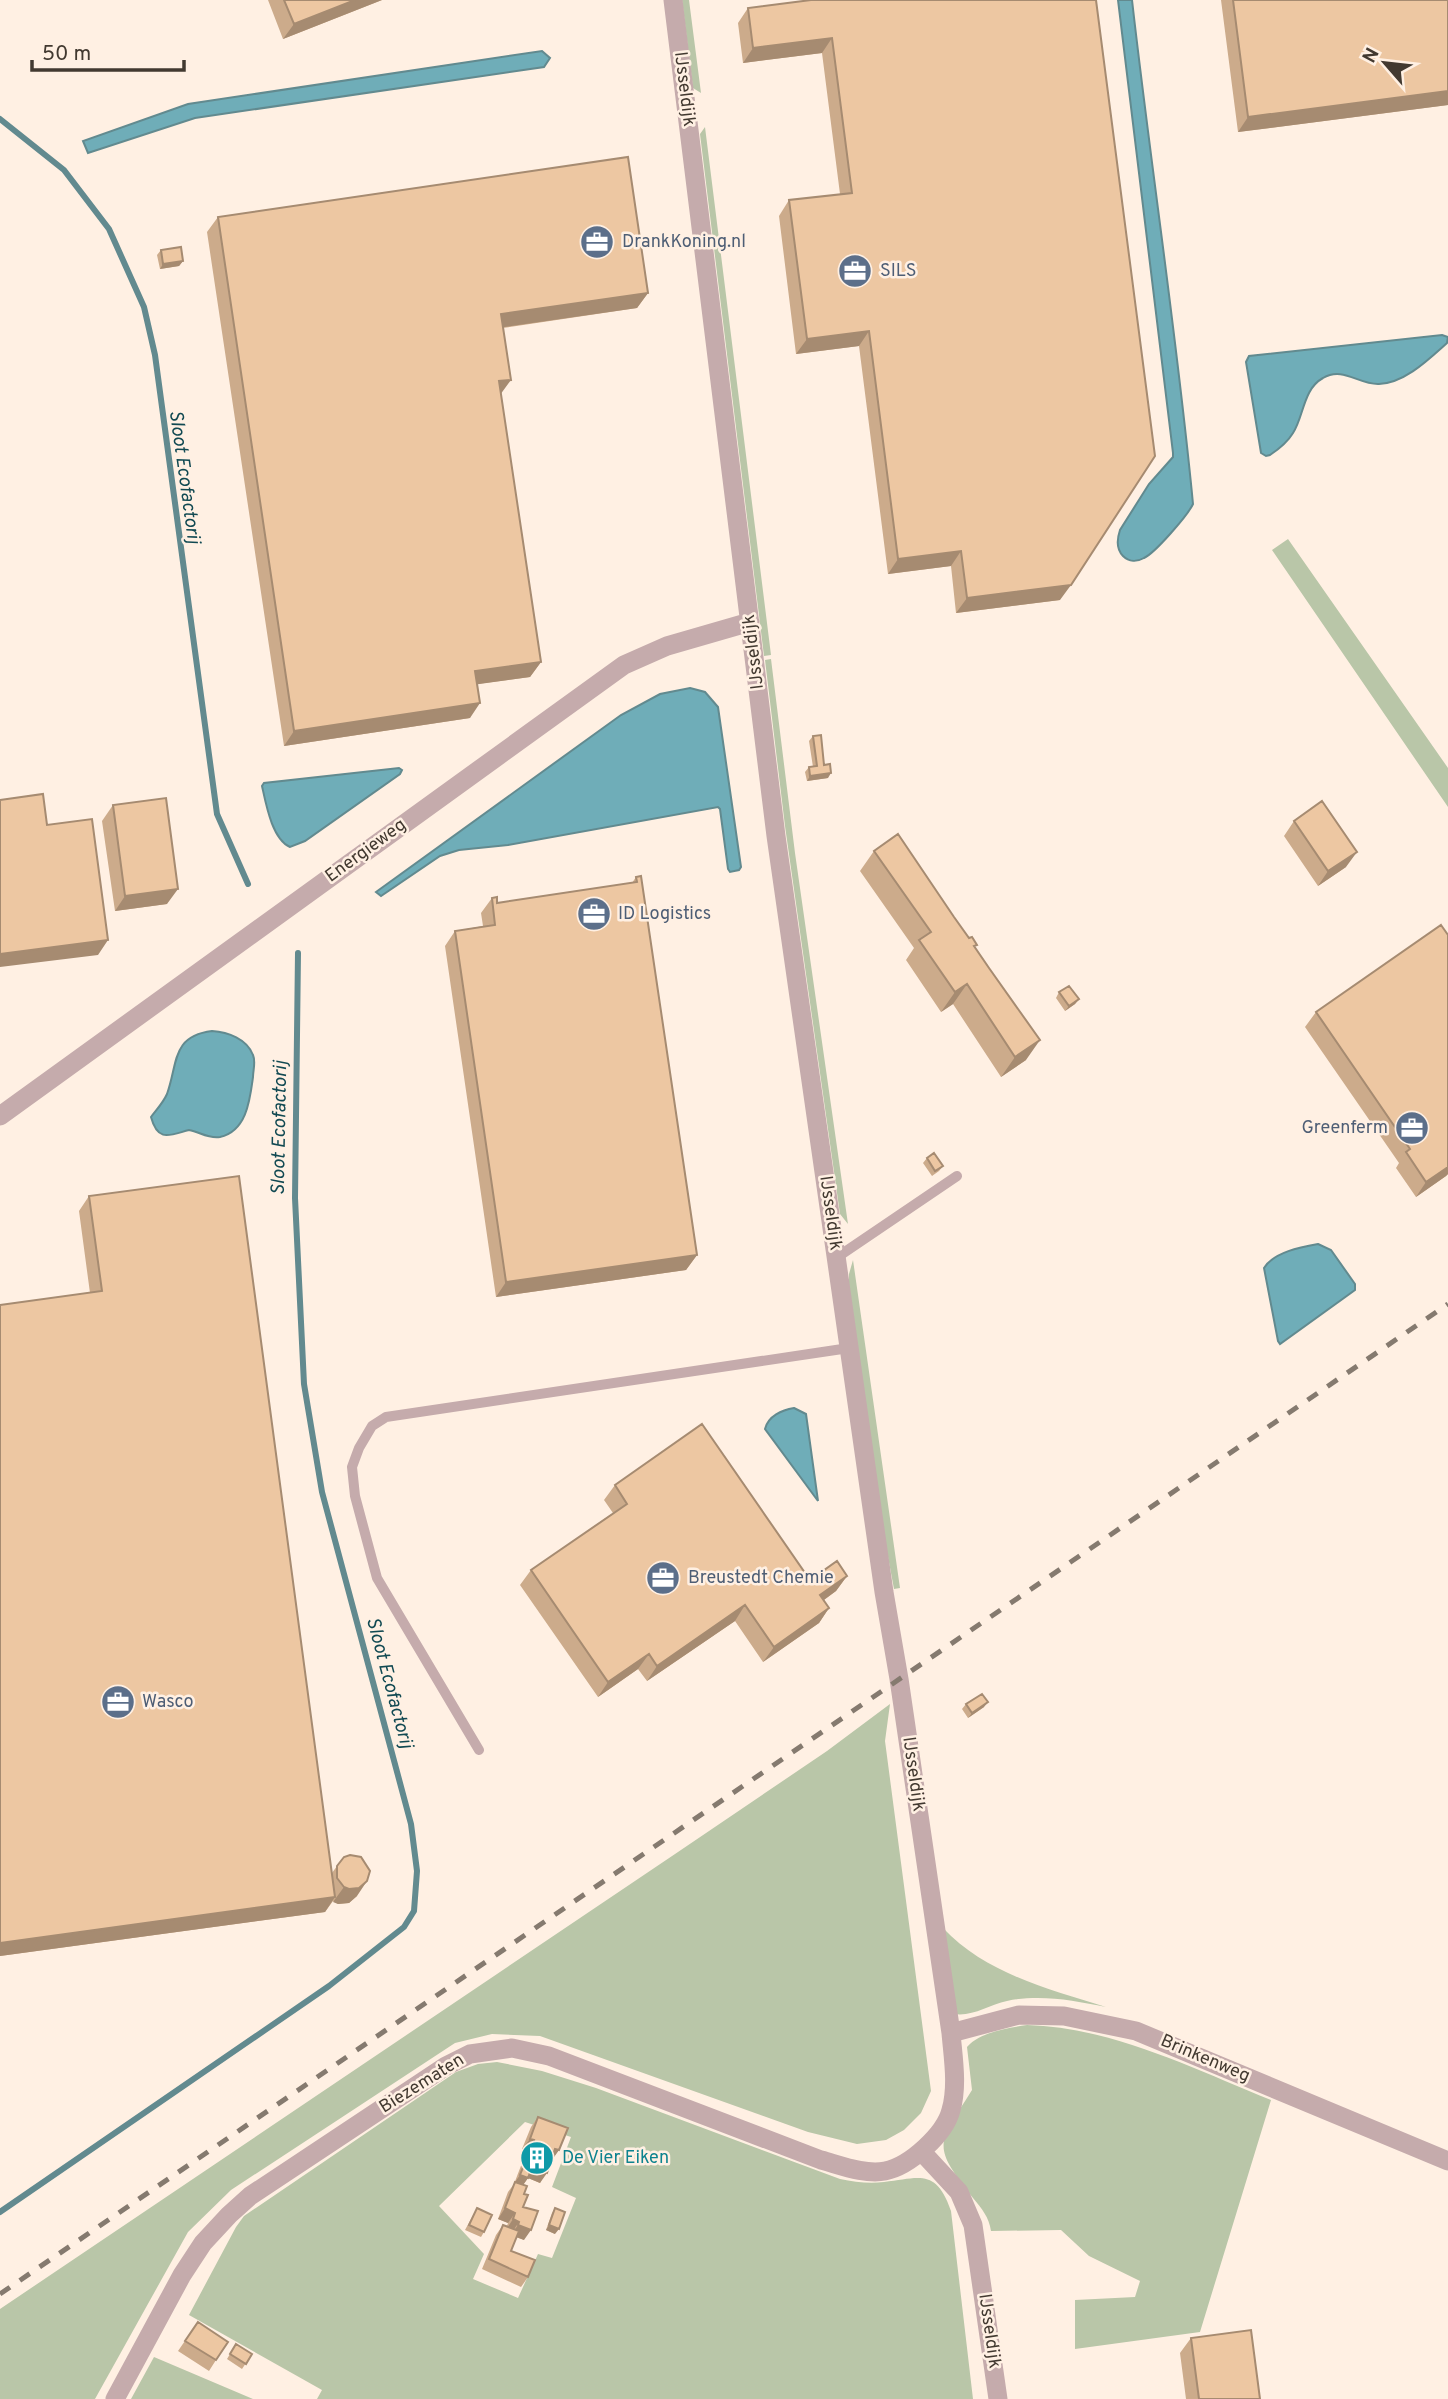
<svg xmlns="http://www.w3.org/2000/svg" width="1448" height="2399" font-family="Overpass,sans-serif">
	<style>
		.green { fill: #b9c6a8; fill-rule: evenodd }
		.water { fill: #6fadb8; stroke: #628a8f; stroke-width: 2 }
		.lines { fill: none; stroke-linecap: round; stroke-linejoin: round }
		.stream { stroke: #628a8f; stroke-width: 6 }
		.service { stroke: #c5abac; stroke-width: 10 }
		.minor { stroke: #c5abac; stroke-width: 19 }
		.rail { stroke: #857a6f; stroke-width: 5; stroke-dasharray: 12 12; stroke-linecap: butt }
		.wall { fill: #ccab8b }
		.shaded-wall { fill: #a68b71 }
		.building { fill: #edc7a2; stroke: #a68b71; stroke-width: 2 }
		.labels { text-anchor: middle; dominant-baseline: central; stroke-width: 5; stroke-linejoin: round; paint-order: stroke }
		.street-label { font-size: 18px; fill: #423930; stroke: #fff0e3 }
		.service-label { font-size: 18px; fill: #4e5e75; stroke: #fff0e3; text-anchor: start }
		.culture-label { font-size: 18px; fill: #0d838f; stroke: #fff0e3; text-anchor: start }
		.water-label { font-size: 19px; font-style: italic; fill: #114952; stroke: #fff0e3 }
	</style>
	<rect width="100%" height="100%" fill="#fff0e3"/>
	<!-- green -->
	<path class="green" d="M682 0H689L701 93 693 88Z
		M705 127 771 655 764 656 700 134Z
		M1288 539 1448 768V807L1272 550Z
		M771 659 795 853 848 1224 840 1214 785 826 765 660Z
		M853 1260 900 1588 894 1589 849 1348V1274Z
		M890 1704 885 1741 931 2091 921 2113 904 2130 886 2140 857 2144 808 2132 540 2036 492 2034 455 2043 231 2190 188 2232 95 2399H0V2309L678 1852 827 1751Z
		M943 1928C985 1973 1048 1989 1106 2007 1073 2000 1039 1994 1007 2001 989 2005 972 2017 954 2014Z
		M1027 2025C1111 2027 1194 2069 1271 2100L1200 2332 1075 2349V2300L1135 2297 1140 2281 1089 2256 1061 2230 991 2231C989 2217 982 2209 973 2198 931 2144 937 2146 972 2090L967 2047C980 2032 1008 2028 1027 2025Z
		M497 2062 542 2071 596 2088 840 2179C855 2182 869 2184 884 2182 920 2178 936 2168 951 2211L973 2399H317L322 2390 189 2315 236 2227 244 2216 456 2072 478 2064ZM525 2122 571 2137 552 2187 576 2198 552 2258 538 2254 518 2298 473 2279 484 2254 439 2206Z
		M154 2357 253 2399H131Z"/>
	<!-- water -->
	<path class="water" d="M1118 0H1132C1151 168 1177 336 1193 504 1188 515 1155 553 1144 558 1137 562 1129 562 1123 556 1116 549 1117 539 1120 530L1149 484 1173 457V453Z
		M542 51 550 58 544 67 195 118 88 153 83 141 188 104Z
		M1442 335 1448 337 1447 343C1429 359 1405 383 1379 384 1359 385 1343 366 1323 378 1303 389 1304 416 1293 433 1287 443 1279 449 1270 455L1266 456 1261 453 1246 362 1249 356Z
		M690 688 705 692 718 707 741 867 739 870 730 872 728 869 720 809 718 807 508 845 459 850 440 856 381 896 376 892 621 715 660 694Z
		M399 768 402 770 400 774 305 841 290 847C272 839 266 804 262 786L264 783Z
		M212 1031C228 1032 247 1039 253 1055 256 1062 253 1070 253 1077 250 1099 247 1131 220 1137 208 1139 200 1132 189 1130 170 1135 158 1143 151 1117 157 1109 163 1103 167 1094 178 1064 171 1036 212 1031Z
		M1318 1244 1331 1250 1355 1284V1290L1280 1344 1278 1341 1264 1268C1274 1252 1301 1247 1318 1244Z
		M794 1408 806 1414 818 1501 765 1429C768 1416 782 1410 794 1408Z"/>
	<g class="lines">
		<!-- stream -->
		<path class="stream" d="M0 119 64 170 109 229 144 307 155 355 217 814 248 884
			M0 2212 329 1986 404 1927 414 1911 417 1871 411 1824 322 1492 304 1384 295 1198 298 953"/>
		<!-- service -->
		<path class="service" d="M836 1258 957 1176
			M479 1750 377 1578 355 1496 352 1467 359 1448 372 1426 386 1417 849 1348"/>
		<!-- minor -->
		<path class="minor" d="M0 1116 624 665 667 646 750 622
			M951 2033 1019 2015 1064 2016 1136 2031 1448 2161
			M922 2152 959 2192 973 2225 998 2399
			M115 2399 182 2275 203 2243 229 2215 250 2196 446 2066 470 2054 512 2048 549 2056 821 2160C840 2165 865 2175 885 2171 910 2166 945 2134 951 2110 958 2086 953 2057 951 2033L899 1679 884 1592 776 836 673 0"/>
		<!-- rail -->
		<path class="rail" d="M0 2294 1448 1304"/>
	</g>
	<!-- wall -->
	<path class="wall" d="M268 0H382L283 39Z
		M1096 0 1060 600 956 613 951 566 888 574 859 346 796 354 779 216 789 200 840 194 822 53 743 63 738 23 748 8Z
		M1221 0H1448V105L1238 132Z
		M218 217 648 293 637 308 503 328 501 394 541 662 530 677 477 684 470 718 284 746 207 232Z
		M161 250 183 261 179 266 160 269 157 255Z
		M813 736 824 765 828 778 807 781 805 772 809 767H813L809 741Z
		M113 805 167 904 115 911 102 821Z
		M1294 821 1346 867 1318 886 1284 836Z
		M874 851 977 945 975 947 1026 1060 1001 1077 953 1004 941 1012 906 960 914 948 860 871Z
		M636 877 697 1255 686 1270 496 1297 445 946 455 931 483 926 481 913 492 898 497 903 632 883Z
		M1448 935V1174L1446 1176 1416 1197 1396 1168 1399 1163 1305 1027 1316 1012Z
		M1059 992 1079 999 1075 1004 1065 1011 1056 998Z
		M927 1158 943 1166 939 1171 932 1176 923 1163Z
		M89 1196 332 1873 337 1866 357 1896 349 1903 338 1904 333 1901 325 1912 0 1956V1305L90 1293 79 1211Z
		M615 1485 810 1580 847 1576 836 1591 824 1600 829 1608 819 1623 763 1662 735 1621 647 1681 638 1669 598 1697 520 1585 531 1570 613 1513 604 1500Z
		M966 1704 984 1707 968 1718 962 1709Z
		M538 2117 559 2150 551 2160 540 2183 528 2178 523 2185 524 2240 516 2237 511 2251 528 2277 521 2287 482 2269 496 2235 503 2225 507 2226 508 2223 498 2219 508 2192 514 2184 527 2150 522 2149 531 2127Z
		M477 2208 484 2232 481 2237 465 2230Z
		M555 2208V2234L546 2230 552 2213Z
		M198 2322 216 2360 209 2371 178 2351Z
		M1191 2338 1260 2399H1186L1180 2353Z
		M236 2344 252 2354 242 2369 227 2359Z"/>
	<!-- shaded-wall -->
	<path class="shaded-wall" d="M355 0H382L283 39 294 24Z
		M832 38 822 53 743 63 753 48Z
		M1448 91V105L1238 132 1248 117Z
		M183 261 179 266 160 269 163 264Z
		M648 293 637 308 490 329 501 314Z
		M869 331 859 346 796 354 807 339Z
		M511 380 500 395 499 381Z
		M961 551 951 566 888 574 898 559Z
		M1071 585 1060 600 956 613 967 598Z
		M541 662 530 677 465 686 475 671Z
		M480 703 470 718 284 746 294 731Z
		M831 773 828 778 807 781 810 776Z
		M1357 852 1346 867 1318 886 1328 871Z
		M178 889 167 904 115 911 125 896Z
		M108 940 98 955 0 967V954Z
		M967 984 953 1004 941 1012 955 992Z
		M1079 999 1075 1004 1065 1011 1069 1006Z
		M1040 1040 1026 1060 1001 1077 1015 1057Z
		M1448 1165V1174L1446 1176 1416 1197 1426 1182Z
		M697 1255 686 1270 496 1297 506 1282Z
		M847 1576 836 1591 810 1610 820 1595Z
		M745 1605 735 1621 647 1681 657 1666Z
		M829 1608 819 1623 763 1662 774 1647Z
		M649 1654 638 1669 598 1697 608 1682Z
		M988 1702 984 1707 968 1718 972 1713Z
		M367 1881 357 1896 349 1903 338 1904 333 1902 344 1887Z
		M335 1897 325 1912 0 1956V1943Z
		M530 2139 534 2140 527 2150 522 2149Z
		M555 2149 559 2150 552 2160 548 2159Z
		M532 2167 547 2173 540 2183 528 2178 521 2188 513 2185 520 2175Z
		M505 2208 515 2213 508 2223 498 2219Z
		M513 2219 519 2222 512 2232 506 2230Z
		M518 2225 531 2230 524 2240 511 2235Z
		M549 2225 559 2229 555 2234 546 2230Z"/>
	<!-- building -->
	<path class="building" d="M284 0H355L294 24Z
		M811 0H1096L1155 456 1071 585 967 598 961 551 898 559 869 331 807 339 789 200 852 193 832 38 753 48 748 8Z
		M1233 0H1448V91L1248 117Z
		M628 157 648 293 501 314 511 380 499 381 541 662 475 671 480 703 294 731 218 217Z
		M181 247 183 261 163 264 161 250Z
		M821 735 824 765 830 764 831 773 810 776 809 767 817 766 813 736Z
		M43 794 47 825 92 819 108 940 0 954V800Z
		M166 798 178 889 125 896 113 805Z
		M1322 801 1357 852 1328 871 1294 821Z
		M898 834 954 917 969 938 972 937 977 945 974 946 989 968 1040 1040 1015 1057 967 984 955 992 919 940 931 932 874 851Z
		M641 876 697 1255 506 1282 455 931 495 925 492 898 497 897V903L637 882 636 877Z
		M1441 925 1448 935V1167L1426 1182 1406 1152 1410 1149 1316 1012Z
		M1069 986 1079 999 1069 1006 1059 992Z
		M934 1153 943 1166 935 1171 927 1158Z
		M239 1176 335 1897 0 1943V1305L102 1291 89 1196Z
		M702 1424 810 1580 837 1561 847 1576 820 1595 829 1608 774 1647 745 1605 657 1666 649 1654 608 1682 531 1570 627 1504 615 1485Z
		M982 1694 988 1702 972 1713 966 1704Z
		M350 1855 361 1857 370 1871 367 1881 359 1888 349 1889 344 1887 337 1878V1866L344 1857Z
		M538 2117 568 2128 559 2150 555 2149 547 2173 532 2167 528 2178 520 2175 534 2140 530 2139Z
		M515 2182 527 2186 524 2194 528 2195 523 2207 538 2211 531 2230 518 2225 519 2222 513 2219 515 2213 505 2208Z
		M477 2208 492 2215 484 2232 469 2225Z
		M555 2208 565 2212 559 2229 549 2225Z
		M503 2225 519 2231 511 2251 535 2260 528 2277 489 2259Z
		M198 2322 228 2342 216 2360 185 2341Z
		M1251 2330 1260 2399H1199L1191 2338Z
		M236 2344 252 2354 246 2364 230 2354Z"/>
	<!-- icons -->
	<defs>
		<g id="office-disc" transform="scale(1.75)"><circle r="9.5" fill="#5c6f8a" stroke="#fff0e3"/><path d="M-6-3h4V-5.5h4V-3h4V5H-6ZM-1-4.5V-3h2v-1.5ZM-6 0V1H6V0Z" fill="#fff"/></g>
		<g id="building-disc" transform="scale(1.75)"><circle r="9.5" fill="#0f9aa8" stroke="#fff0e3"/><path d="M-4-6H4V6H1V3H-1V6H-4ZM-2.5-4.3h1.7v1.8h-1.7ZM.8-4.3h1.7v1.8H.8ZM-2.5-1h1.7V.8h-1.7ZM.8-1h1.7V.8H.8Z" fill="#fff"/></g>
	</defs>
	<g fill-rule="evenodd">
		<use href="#office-disc" x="597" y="242"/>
		<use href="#office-disc" x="855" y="271"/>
		<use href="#office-disc" x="594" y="914"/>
		<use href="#office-disc" x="1412" y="1128"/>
		<use href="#office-disc" x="663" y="1578"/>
		<use href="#office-disc" x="118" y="1702"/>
		<use href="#building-disc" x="537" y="2158"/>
	</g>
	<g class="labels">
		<!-- street labels -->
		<g class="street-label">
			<text transform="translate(684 89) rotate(83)">IJsseldijk</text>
			<text transform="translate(754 652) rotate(-97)">IJsseldijk</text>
			<text transform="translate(366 851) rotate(-36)">Energieweg</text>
			<text transform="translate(830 1213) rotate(82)">IJsseldijk</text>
			<text transform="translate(913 1774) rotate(82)">IJsseldijk</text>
			<text transform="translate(1205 2059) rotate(23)">Brinkenweg</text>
			<text transform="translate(422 2084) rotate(-32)">Biezematen</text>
			<text transform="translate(989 2331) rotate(82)">IJsseldijk</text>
		</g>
		<!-- service labels -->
		<g class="service-label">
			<text x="622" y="242">DrankKoning.nl</text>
			<text x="880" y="271">SILS</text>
			<text x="618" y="914">ID Logistics</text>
			<text x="1388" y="1128" text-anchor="end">Greenferm</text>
			<text x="688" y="1578">Breustedt Chemie</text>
			<text x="142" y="1702">Wasco</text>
		</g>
		<!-- culture labels -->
		<g class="culture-label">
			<text x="562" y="2158">De Vier Eiken</text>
		</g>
		<!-- water labels -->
		<g class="water-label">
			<text transform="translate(184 477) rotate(82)">Sloot Ecofactorij</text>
			<text transform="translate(280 1128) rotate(-89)">Sloot Ecofactorij</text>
			<text transform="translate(389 1683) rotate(75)">Sloot Ecofactorij</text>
		</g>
	</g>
	<!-- north arrow -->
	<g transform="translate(1385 63) rotate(298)" stroke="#fff0e3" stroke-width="5" paint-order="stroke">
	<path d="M0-5L12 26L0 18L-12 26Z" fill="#423930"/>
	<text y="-10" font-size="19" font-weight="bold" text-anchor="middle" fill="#423930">N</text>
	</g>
	<!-- scale -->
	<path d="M32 60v10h152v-10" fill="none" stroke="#423930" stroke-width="3.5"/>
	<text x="42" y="60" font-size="21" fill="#423930" stroke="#fff0e3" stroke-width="5" paint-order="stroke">50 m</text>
</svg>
